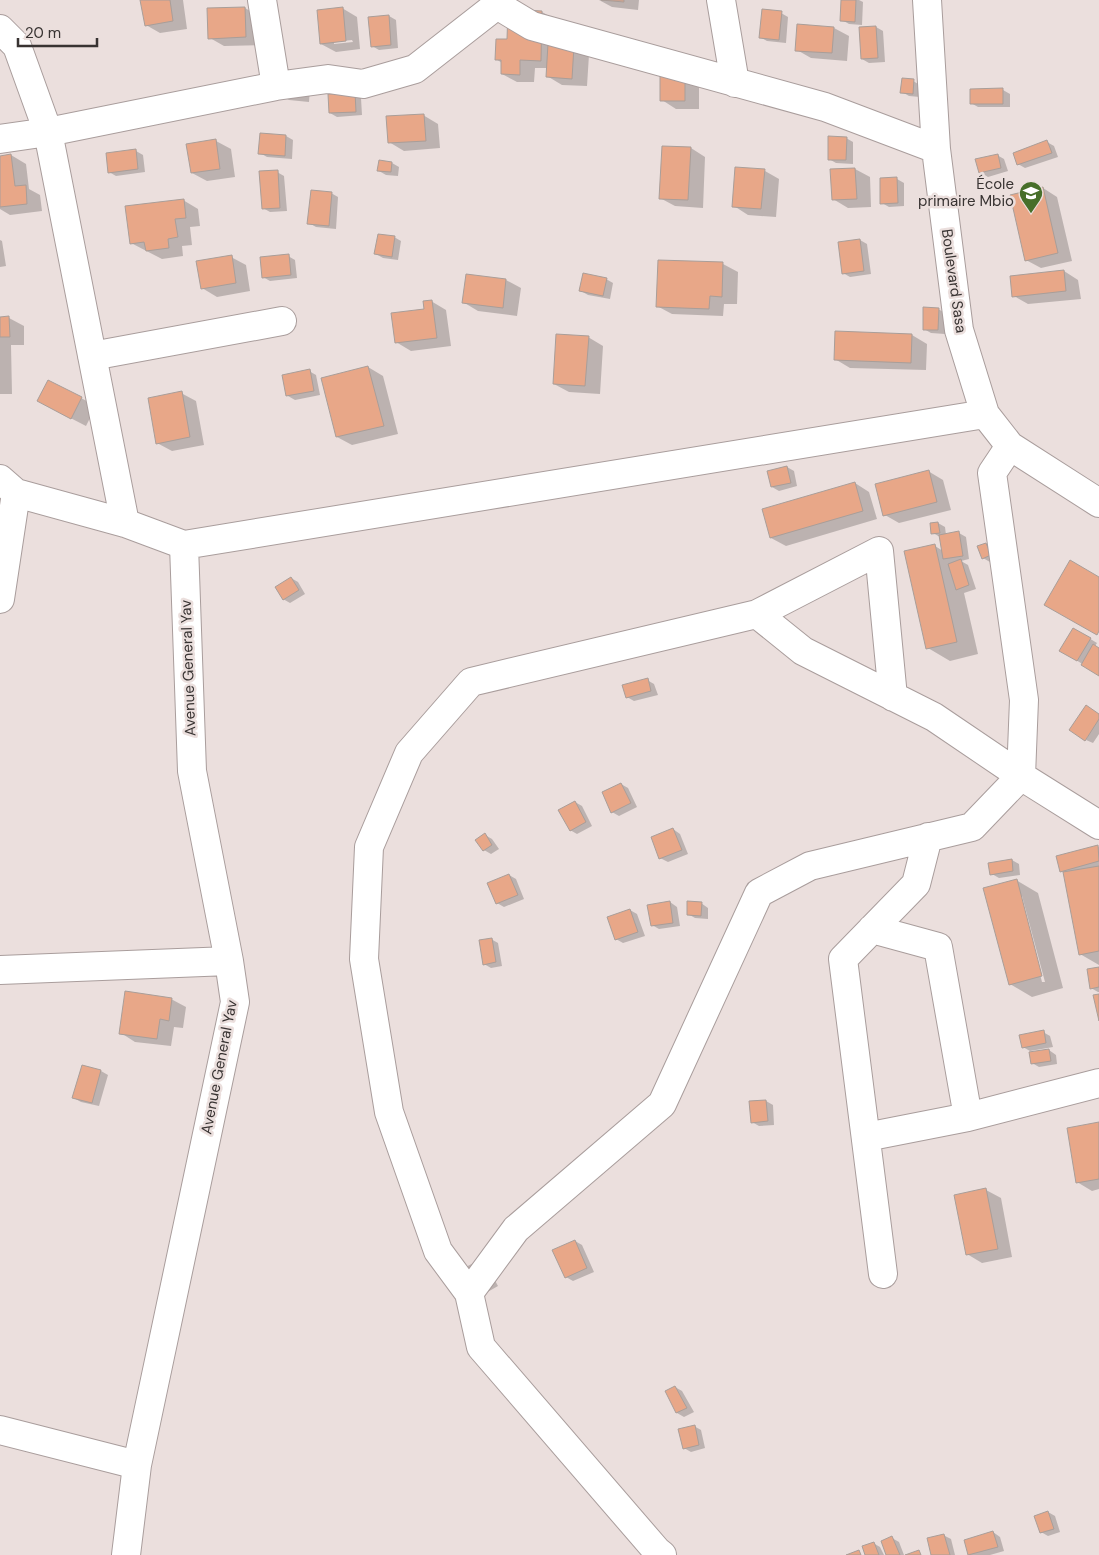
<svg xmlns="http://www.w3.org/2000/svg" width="1099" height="1555" font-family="'DM Sans',sans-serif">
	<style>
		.shadow { fill: #0003; fill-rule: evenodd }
		.building { fill: #e8a788; stroke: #a99e99 }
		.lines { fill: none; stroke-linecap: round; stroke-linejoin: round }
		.minor-casing { stroke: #a99d9c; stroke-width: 30 }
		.minor { stroke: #fff; stroke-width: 28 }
		.labels { text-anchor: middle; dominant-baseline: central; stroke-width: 5; stroke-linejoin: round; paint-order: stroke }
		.poi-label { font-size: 15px; fill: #383332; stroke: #ebdfdd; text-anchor: end }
		.street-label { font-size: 15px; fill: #383332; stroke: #ebdfdd }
	</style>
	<rect width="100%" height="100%" fill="#ebdfdd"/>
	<!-- shadow -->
	<path class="shadow" d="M141 0H183L187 29 160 33 146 25Z
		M599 0H639L638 10 612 7Z
		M842 0H859L863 2 862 25 849 24 842 20Z
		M245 8 260 17 261 45 224 46 210 38Z
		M342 8 357 17 360 49 336 52 321 44ZM352 40 353 42 334 44V42Z
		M509 11 542 12 590 39 587 86 562 85 547 76 548 68H535L534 82H517L502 74V63L496 59 508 41Z
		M781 13 788 17 786 43 767 41 760 37Z
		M389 16 396 20 398 48 379 50 372 46Z
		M876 27 883 31 885 62 869 63 862 59Z
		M834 28 849 36 847 61 811 58 797 50Z
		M661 68 699 77V109H676L662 100Z
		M913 81 920 85V97L909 96 902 92Z
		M310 88 309 102 289 100 282 96Z
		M1003 90 1010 94V107H978L971 103Z
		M354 94 361 98 362 115 337 117 330 113Z
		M423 115 438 124 440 148 404 151 389 142Z
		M261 134 286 136 293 140 292 159 267 157 260 153Z
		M846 138 853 142V164L836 163 829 159Z
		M216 141 231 149 235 177 207 181 192 173Z
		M1047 142 1054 146 1058 157 1025 168 1018 164Z
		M691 148 705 157 703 208 675 206 660 198Z
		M136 151 143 155 145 172 116 176 109 172Z
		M11 155 26 164 29 189 40 195 42 211 10 215 0 209V157Z
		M997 155 1004 159 1008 171 988 177 980 172Z
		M392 163 399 167 398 176 386 175 379 171Z
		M855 169 870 177 871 207 848 208 833 199Z
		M765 171 779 179 776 217 748 215 734 206Z
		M277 172 284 176 287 211 270 212 263 208Z
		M881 179H897L904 183V206L889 207 882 203Z
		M1043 188 1057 197 1072 261 1041 268 1026 260Z
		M331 193 338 197 336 229 316 227 309 223Z
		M183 200 198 209 200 226 190 227 192 245 182 246 183 256 162 259 131 243Z
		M394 237 401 241 398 260 383 258 376 254Z
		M0 240 2 241 6 266 0 267Z
		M860 240 867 244 871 274 850 277 843 273Z
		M288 256 295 260 297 278 270 281 263 277Z
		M231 257 246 265 250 291 217 297 202 288Z
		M659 261 723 264 738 272 737 304H724L723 316 672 314 657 306Z
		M1064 271 1078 280 1081 299 1028 304 1014 296Z
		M467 275 506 280 521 288 517 316 478 311 463 302Z
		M606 279 613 283 610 299 588 295 581 291Z
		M431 301 446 310 451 346 411 351 396 342 426 310Z
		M938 309 945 313V334L931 333 924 329Z
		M0 318H9L24 326V345H11L12 394H0Z
		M837 333 912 335 927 344 926 370 850 368 835 359Z
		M588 337 603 346 600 394 569 392 554 384Z
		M368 367 383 376 398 434 352 445 337 437Z
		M309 371 316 375 320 395 295 400 288 396Z
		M181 393 196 401 204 445 172 451 157 443Z
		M81 398 96 406 86 426 53 409Z
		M787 467 794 471 797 486 779 491 772 487Z
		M928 471 943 480 951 510 899 523 885 515Z
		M855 483 869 492 877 519 786 546 771 538Z
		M938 523 945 527 946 535 959 533 966 537 969 559 961 561 968 565 976 589 964 593 978 654 950 661 928 648 935 546 943 551 940 537 933 533Z
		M986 544 993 548 997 559 990 562 983 558Z
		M291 578 298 582 305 594 290 603 283 599Z
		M1074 629 1097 643 1095 646 1099 649V674L1061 651Z
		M647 680 654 684 658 695 634 701 627 697Z
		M1099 715V734L1093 743 1086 740Z
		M621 784 628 788 637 807 619 816 612 812Z
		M575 802 582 806 592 826 577 834 570 830Z
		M673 829 680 834 688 854 668 862 660 858Z
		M485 835 492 839 499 849 491 854 484 850Z
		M1097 846 1099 847V965L1080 954 1065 873 1061 871Z
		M1012 860 1019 864 1020 875 999 878 992 874Z
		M509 875 516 879 524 899 504 907 497 903Z
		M1016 880 1038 893 1063 988 1032 997 1010 984ZM1020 896H1022L1045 982H1042Z
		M670 902 677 907 680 926 659 929 652 925Z
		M701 903 708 908V919L695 918 688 914Z
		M630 910 637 914 645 936 623 943 616 939Z
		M491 939 498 943 502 966 491 968 484 964Z
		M1099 968V992H1098L1091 988Z
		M171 999 186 1007 183 1028 174 1027 171 1046 135 1042 121 1033Z
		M1043 1032 1050 1036 1053 1047 1030 1051 1023 1047Z
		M1049 1050 1056 1055 1057 1064 1039 1067 1032 1063Z
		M83 1066 101 1071 108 1075 99 1106 81 1102 74 1098Z
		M766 1101 773 1105 774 1125 759 1126 752 1122Z
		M1099 1124V1189L1092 1191 1077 1182Z
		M986 1190 1001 1198 1012 1257 982 1263 967 1254Z
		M575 1241 582 1245 594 1272 573 1281 566 1277Z
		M479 1260 486 1264 498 1286 484 1294 464 1268Z
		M675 1387 682 1391 694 1412 684 1417 677 1413 666 1392Z
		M694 1426 701 1430 705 1448 691 1452 684 1448Z
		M1048 1512 1055 1516 1060 1532 1048 1536 1041 1532Z
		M993 1532 1000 1537 1004 1551 990 1555H970L965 1541Z
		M943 1535 951 1539 955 1555H932Z
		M892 1538 899 1542 904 1555H887Z
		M873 1543 880 1547 884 1555H867Z"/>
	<!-- building -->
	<path class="building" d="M140 0H170L173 21 145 26Z
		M601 0H624V2Z
		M841 0H856L855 22 840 21Z
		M245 7 246 37 208 39 207 8Z
		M343 7 346 41 320 44 317 10Z
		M508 9 542 11 541 61 520 60V75L501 74V60H495L496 39H507Z
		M762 9 782 11 779 40 759 38Z
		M389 15 391 45 371 47 368 17Z
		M797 24 834 27 832 53 795 51Z
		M876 26 878 58 861 59 859 27Z
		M549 27 575 29 572 79 546 77Z
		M660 67H685V101H660Z
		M902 78 914 79 913 94 900 93Z
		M1003 88V104H970V89Z
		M355 92 356 112 329 113 328 94Z
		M424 114 426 141 388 143 386 116Z
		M260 133 286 135 285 156 258 154Z
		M828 136 847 137 846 160H828Z
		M216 139 220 169 191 173 186 144Z
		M1047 140 1052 153 1017 165 1013 153Z
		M662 146 691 147 688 200 659 199Z
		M136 149 138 169 108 173 106 153Z
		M11 154 15 186 26 185 27 204 0 207V156Z
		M998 154 1001 168 979 173 975 159Z
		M379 160 392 162 391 172 377 171Z
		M735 167 765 169 761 209 732 207Z
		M855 168 857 199 832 200 830 169Z
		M278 170 280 208 262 209 259 171Z
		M897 177 898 203 880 204V178Z
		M1043 187 1058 253 1025 261 1010 195Z
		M311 190 332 192 329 226 307 224Z
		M184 199 186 218 175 219 178 237 168 239 169 248 146 251 144 242 130 244 125 206Z
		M378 234 395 236 392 257 374 254Z
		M860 239 864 271 842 274 838 242Z
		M289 254 291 275 262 278 260 257Z
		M232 255 236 283 201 289 196 261Z
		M658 260 723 262 722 297 710 296 709 309 656 307Z
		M1064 270 1066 291 1012 297 1010 276Z
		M583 273 607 278 603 296 579 291Z
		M466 274 506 279 503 308 462 303Z
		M432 300 437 338 395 343 391 313 424 309 423 301Z
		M923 307 939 308 938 330H923Z
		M9 316 10 337H0V317Z
		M835 331 912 334 911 363 834 360Z
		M556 334 589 336 585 386 553 384Z
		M368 366 384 426 336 437 321 378Z
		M310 369 314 391 286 396 282 375Z
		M48 380 82 397 71 419 37 401Z
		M182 391 190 437 156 444 148 398Z
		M787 466 791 483 771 487 767 471Z
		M929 470 937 502 883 516 875 484Z
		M855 482 863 511 770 538 762 509Z
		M938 522 940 533 931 534 930 523Z
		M959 531 963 556 943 559 939 535Z
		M986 543 991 555 982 559 977 546Z
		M935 544 957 642 926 649 904 551Z
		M961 559 969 585 956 590 948 564Z
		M1070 560 1099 577V631L1097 635 1044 605Z
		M291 577 299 590 283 600 275 587Z
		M1073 628 1091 638 1077 661 1059 651Z
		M1093 644 1099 648V676L1081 665Z
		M648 678 651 691 626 698 622 685Z
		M1086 705 1099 714V719L1085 741 1069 730Z
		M621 783 631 803 611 813 602 792Z
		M575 801 586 822 570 831 558 810Z
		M673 828 682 850 659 859 651 837Z
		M485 833 492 845 483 851 475 840Z
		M1098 845 1099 861 1060 872 1056 856Z
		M1012 859 1013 871 990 875 988 863Z
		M1099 866V951L1079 955 1063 872Z
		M509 874 518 895 496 904 487 883Z
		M1017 879 1042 976 1009 985 983 888Z
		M670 901 673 923 651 926 647 905Z
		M687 901 702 902 701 916 687 915Z
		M630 909 638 932 615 940 607 917Z
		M492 938 496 962 483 965 479 940Z
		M1099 967V987L1090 989 1087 969Z
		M125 991 172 998 169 1021 160 1019 157 1039 119 1034Z
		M1099 994V1021L1093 995Z
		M1044 1030 1046 1043 1022 1048 1019 1035Z
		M1049 1049 1051 1061 1031 1064 1029 1052Z
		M82 1065 101 1070 92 1103 72 1098Z
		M766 1100 768 1121 751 1123 749 1101Z
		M1099 1122V1179L1076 1183 1067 1128Z
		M986 1188 998 1249 966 1255 954 1195Z
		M575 1240 587 1268 565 1278 552 1250Z
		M675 1386 687 1408 676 1413 665 1391Z
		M695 1425 699 1445 683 1449 678 1429Z
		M1048 1511 1054 1529 1040 1533 1034 1516Z
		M993 1531 998 1547 968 1555 964 1540Z
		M944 1534 950 1555H931L927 1538Z
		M892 1536 900 1555H886L881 1541Z
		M874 1542 879 1555H865L862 1546Z
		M859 1550 861 1555H846Z
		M919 1550 921 1555H905Z"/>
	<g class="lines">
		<!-- minor casing -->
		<g class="minor-casing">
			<path id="minor" d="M262 0 276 86
				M497 0V5L532 26 825 107 936 149
				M721 0 735 83
				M927 0 936 149 959 330 985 414 1010 446 1099 503
				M0 29 17 46 48 132 125 523
				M0 139 48 132 276 86 328 79 363 84 415 69 497 5
				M92 356 282 321
				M0 479 16 493 125 523 184 545 985 414
				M0 599 16 493
				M757 614 879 551 893 697
				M872 929 938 947 968 1117
				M0 970 229 961
				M866 1137 968 1117 1099 1083
				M883 1274 843 959 916 884 928 837
				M469 1293 438 1251 389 1112 364 959 369 847 409 753 471 682 757 614 803 651 934 717 1021 776 1099 825
				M0 1430 137 1465
				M126 1555 137 1465 235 1002 229 961 192 771 184 545
				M662 1555 657 1551 481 1347 469 1293 516 1229 662 1104 759 893 810 866 972 827 1021 776 1024 700 992 473 1010 446"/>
		</g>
		<!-- minor -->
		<use href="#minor" class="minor"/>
	</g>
	<!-- icons -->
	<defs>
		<g id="school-pin" transform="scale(1.25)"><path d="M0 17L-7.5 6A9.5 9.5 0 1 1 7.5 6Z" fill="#476f2a" stroke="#ebdfdd"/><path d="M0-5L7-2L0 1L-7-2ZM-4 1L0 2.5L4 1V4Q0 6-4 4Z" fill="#fff"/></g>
	</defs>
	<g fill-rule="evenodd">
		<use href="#school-pin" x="1031" y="193"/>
	</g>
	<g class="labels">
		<!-- poi labels -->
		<g class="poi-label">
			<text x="1014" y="184">École<tspan x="1014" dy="17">primaire Mbio</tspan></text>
		</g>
		<!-- street labels -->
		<g class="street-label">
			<text transform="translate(954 281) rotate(82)">Boulevard Sasa</text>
			<text transform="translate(188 668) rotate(-92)">Avenue General Yav</text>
			<text transform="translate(219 1067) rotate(-79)">Avenue General Yav</text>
		</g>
	</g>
	<!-- scale -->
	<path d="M18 38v8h79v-8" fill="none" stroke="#383332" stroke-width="2.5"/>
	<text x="25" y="38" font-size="15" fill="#383332" stroke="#ebdfdd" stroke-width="4" paint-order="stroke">20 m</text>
</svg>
